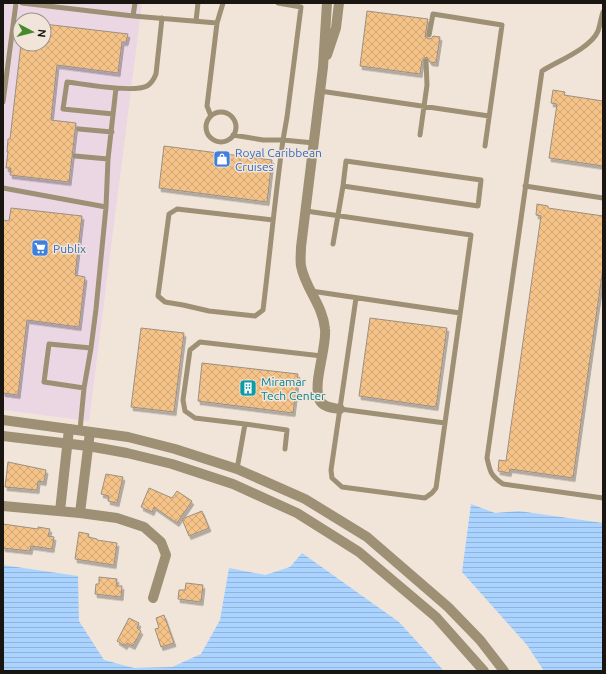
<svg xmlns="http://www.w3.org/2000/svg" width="606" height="674" font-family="Ubuntu,sans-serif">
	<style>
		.commercial { fill: #ebd6e4; fill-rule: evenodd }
		.water { fill: url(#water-rules) }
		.building { fill: url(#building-cross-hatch); stroke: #9a9084; filter: url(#shadow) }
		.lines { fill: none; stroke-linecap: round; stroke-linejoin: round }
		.service { stroke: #9d9074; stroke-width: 5 }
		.minor { stroke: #9d9074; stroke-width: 10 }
		.tertiary { stroke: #9d9074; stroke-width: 10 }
		.labels { text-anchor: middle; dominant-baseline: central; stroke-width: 3; stroke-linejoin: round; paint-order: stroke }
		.shop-label { font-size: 12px; fill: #366cbe; stroke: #f1e5d9; text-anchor: start }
		.culture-label { font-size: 12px; fill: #0d838f; stroke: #f1e5d9; text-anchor: start }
	</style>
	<defs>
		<pattern id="water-rules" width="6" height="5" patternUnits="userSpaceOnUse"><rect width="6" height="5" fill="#aad3ff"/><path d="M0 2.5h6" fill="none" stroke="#92b4da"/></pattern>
		<pattern id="building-cross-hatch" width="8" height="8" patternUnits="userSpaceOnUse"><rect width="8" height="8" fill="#f5c388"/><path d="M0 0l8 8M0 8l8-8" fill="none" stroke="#d1a774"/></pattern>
		<filter id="shadow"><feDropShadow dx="2" dy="3.5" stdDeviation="0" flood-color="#0004"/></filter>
	</defs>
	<rect width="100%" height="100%" fill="#f1e5d9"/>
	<!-- commercial -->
	<path class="commercial" d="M3 3H142L89 421 3 410ZM20 20H44V44H20Z"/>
	<!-- water -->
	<path class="water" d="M471 504 495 513 519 511 603 523V671H544L527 645 462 572Z
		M302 553 399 622 444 671H3V565L78 576 79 621 104 660 134 668 172 667 201 654 220 620 229 568 265 575 290 567Z"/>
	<!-- building -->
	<path class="building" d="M367 11 428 19 425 37 429 39 432 38 433 36 440 37 436 63 430 62 427 57 424 58 422 61 420 74 360 66Z
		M44 24 128 34 126 42H122L118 73 57 65 51 120 76 123 69 182 10 175 11 168H6L8 152H7L8 139H10L21 44H44Z
		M553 90 565 92 564 95 603 101V166L549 158 557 104 551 103Z
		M164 146 272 160 267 202 159 188Z
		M537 204 548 206V208L603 216V268L573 478 510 469 509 473 498 471 499 460 506 461 541 216 536 215Z
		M11 208 82 216 75 275 85 277 79 327 27 320 18 395 3 393V220L9 221Z
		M370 318 447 328 436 407 359 396Z
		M141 328 184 333 174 412 131 407Z
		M202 363 298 374 293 413 198 401Z
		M8 462 46 470 44 482 38 481 37 490 5 487Z
		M106 474 123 477 117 503 108 501 109 496 101 494Z
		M149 488 172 498 177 491 192 501 177 523 154 507 152 512 141 507Z
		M202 511 209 528 189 536 182 519Z
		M3 524 38 529V527L50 529 48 536 54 537 52 549 31 546 30 551 3 548Z
		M79 532 89 534 88 537 97 539V540L117 543 114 565 75 559Z
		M99 577 117 579 116 586H122L121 597 95 594 96 584H99Z
		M186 583 203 585 201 602 178 599 179 590H185Z
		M164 615 174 643 161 647 155 629 159 628 156 618Z
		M129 618 139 623 137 628 141 631 133 646 127 643 125 646 117 641Z"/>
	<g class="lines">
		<!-- service -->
		<path class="service" d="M22 3 133 16 217 23 207 106 211 116
			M603 12C601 18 600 25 598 31 591 48 558 61 542 71L487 458C490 472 491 476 503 484L603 498
			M133 16 135 3
			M196 21 198 3
			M217 23 223 3
			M429 35 433 14 502 25 485 146
			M320 91 489 116
			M3 102 16 3
			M206 127a15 15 0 1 1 30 0a15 15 0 1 1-30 0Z
			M113 114 63 109 67 82C84 84 133 93 147 86 152 83 154 79 156 74L162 18
			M79 129 112 132
			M233 135 263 140H283L287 117 301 7 278 3
			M420 135 427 85 426 61
			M75 156 108 159
			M525 186 603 198
			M3 188 106 207 108 159 116 88
			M306 211 471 235 436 488 432 493 425 498 342 487 332 478 331 470 356 298
			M273 220 177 209 169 214 158 296 165 302 183 305 209 311 255 316 263 310C270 253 275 197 283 140L314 143
			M333 244 343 186 478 206 481 180 346 161 343 186
			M311 291 460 313
			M84 388 44 382 49 344 91 348
			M340 409 445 423
			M245 424 287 430 285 449
			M80 430 84 388 91 348 96 309 106 207
			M237 469 245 424 195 418 185 411 183 400 190 350 200 342 322 356"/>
		<!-- minor -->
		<path class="minor" d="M327 3 323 67 301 247C301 253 300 260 301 266 305 288 323 305 325 329 327 347 313 382 319 399 322 407 332 408 340 409
			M327 55 336 28 339 3
			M3 506 80 513 117 518 144 527 161 542 166 555 153 598
			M60 511 69 429
			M80 513 90 432"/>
		<!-- tertiary -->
		<path class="tertiary" d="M3 420 128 437 175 449 237 469 305 499 367 537 448 607 480 640 504 671
			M3 436 88 446 127 453 172 464 233 484 297 513 359 552 436 617 484 671"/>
	</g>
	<!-- icons -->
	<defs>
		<g id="shop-square" transform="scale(0.9)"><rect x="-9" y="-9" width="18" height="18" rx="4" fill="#3f7fe0" stroke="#f1e5d9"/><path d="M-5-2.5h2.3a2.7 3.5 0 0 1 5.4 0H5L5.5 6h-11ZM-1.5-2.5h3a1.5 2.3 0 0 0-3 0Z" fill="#fff"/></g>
		<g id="supermarket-square" transform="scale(0.9)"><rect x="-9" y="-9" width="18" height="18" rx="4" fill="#3f7fe0" stroke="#f1e5d9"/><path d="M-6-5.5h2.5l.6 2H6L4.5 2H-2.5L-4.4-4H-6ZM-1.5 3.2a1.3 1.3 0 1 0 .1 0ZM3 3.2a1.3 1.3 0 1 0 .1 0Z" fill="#fff"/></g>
		<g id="building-square" transform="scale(0.9)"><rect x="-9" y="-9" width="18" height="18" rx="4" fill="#0f9aa8" stroke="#f1e5d9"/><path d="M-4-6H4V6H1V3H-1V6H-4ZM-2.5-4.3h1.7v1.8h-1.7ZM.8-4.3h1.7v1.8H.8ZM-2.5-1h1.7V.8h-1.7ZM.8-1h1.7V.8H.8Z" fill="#fff"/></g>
	</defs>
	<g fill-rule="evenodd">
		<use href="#shop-square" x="222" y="159"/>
		<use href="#supermarket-square" x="40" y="248"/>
		<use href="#building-square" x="248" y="388"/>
	</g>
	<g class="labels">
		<!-- shop labels -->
		<g class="shop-label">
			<text x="235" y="152">Royal Caribbean<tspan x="235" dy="14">Cruises</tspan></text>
			<text x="53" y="248">Publix</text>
		</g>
		<!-- culture labels -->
		<g class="culture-label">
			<text x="261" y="381">Miramar<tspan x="261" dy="14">Tech Center</tspan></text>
		</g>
	</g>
	<!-- border -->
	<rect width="606" height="674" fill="none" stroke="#191511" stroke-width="8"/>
	<!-- north arrow -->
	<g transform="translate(32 32) rotate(97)"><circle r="19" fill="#f1e5d9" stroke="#9b9289"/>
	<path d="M0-3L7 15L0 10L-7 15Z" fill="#468a2e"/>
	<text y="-6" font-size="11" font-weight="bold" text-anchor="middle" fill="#191511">N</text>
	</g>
</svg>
